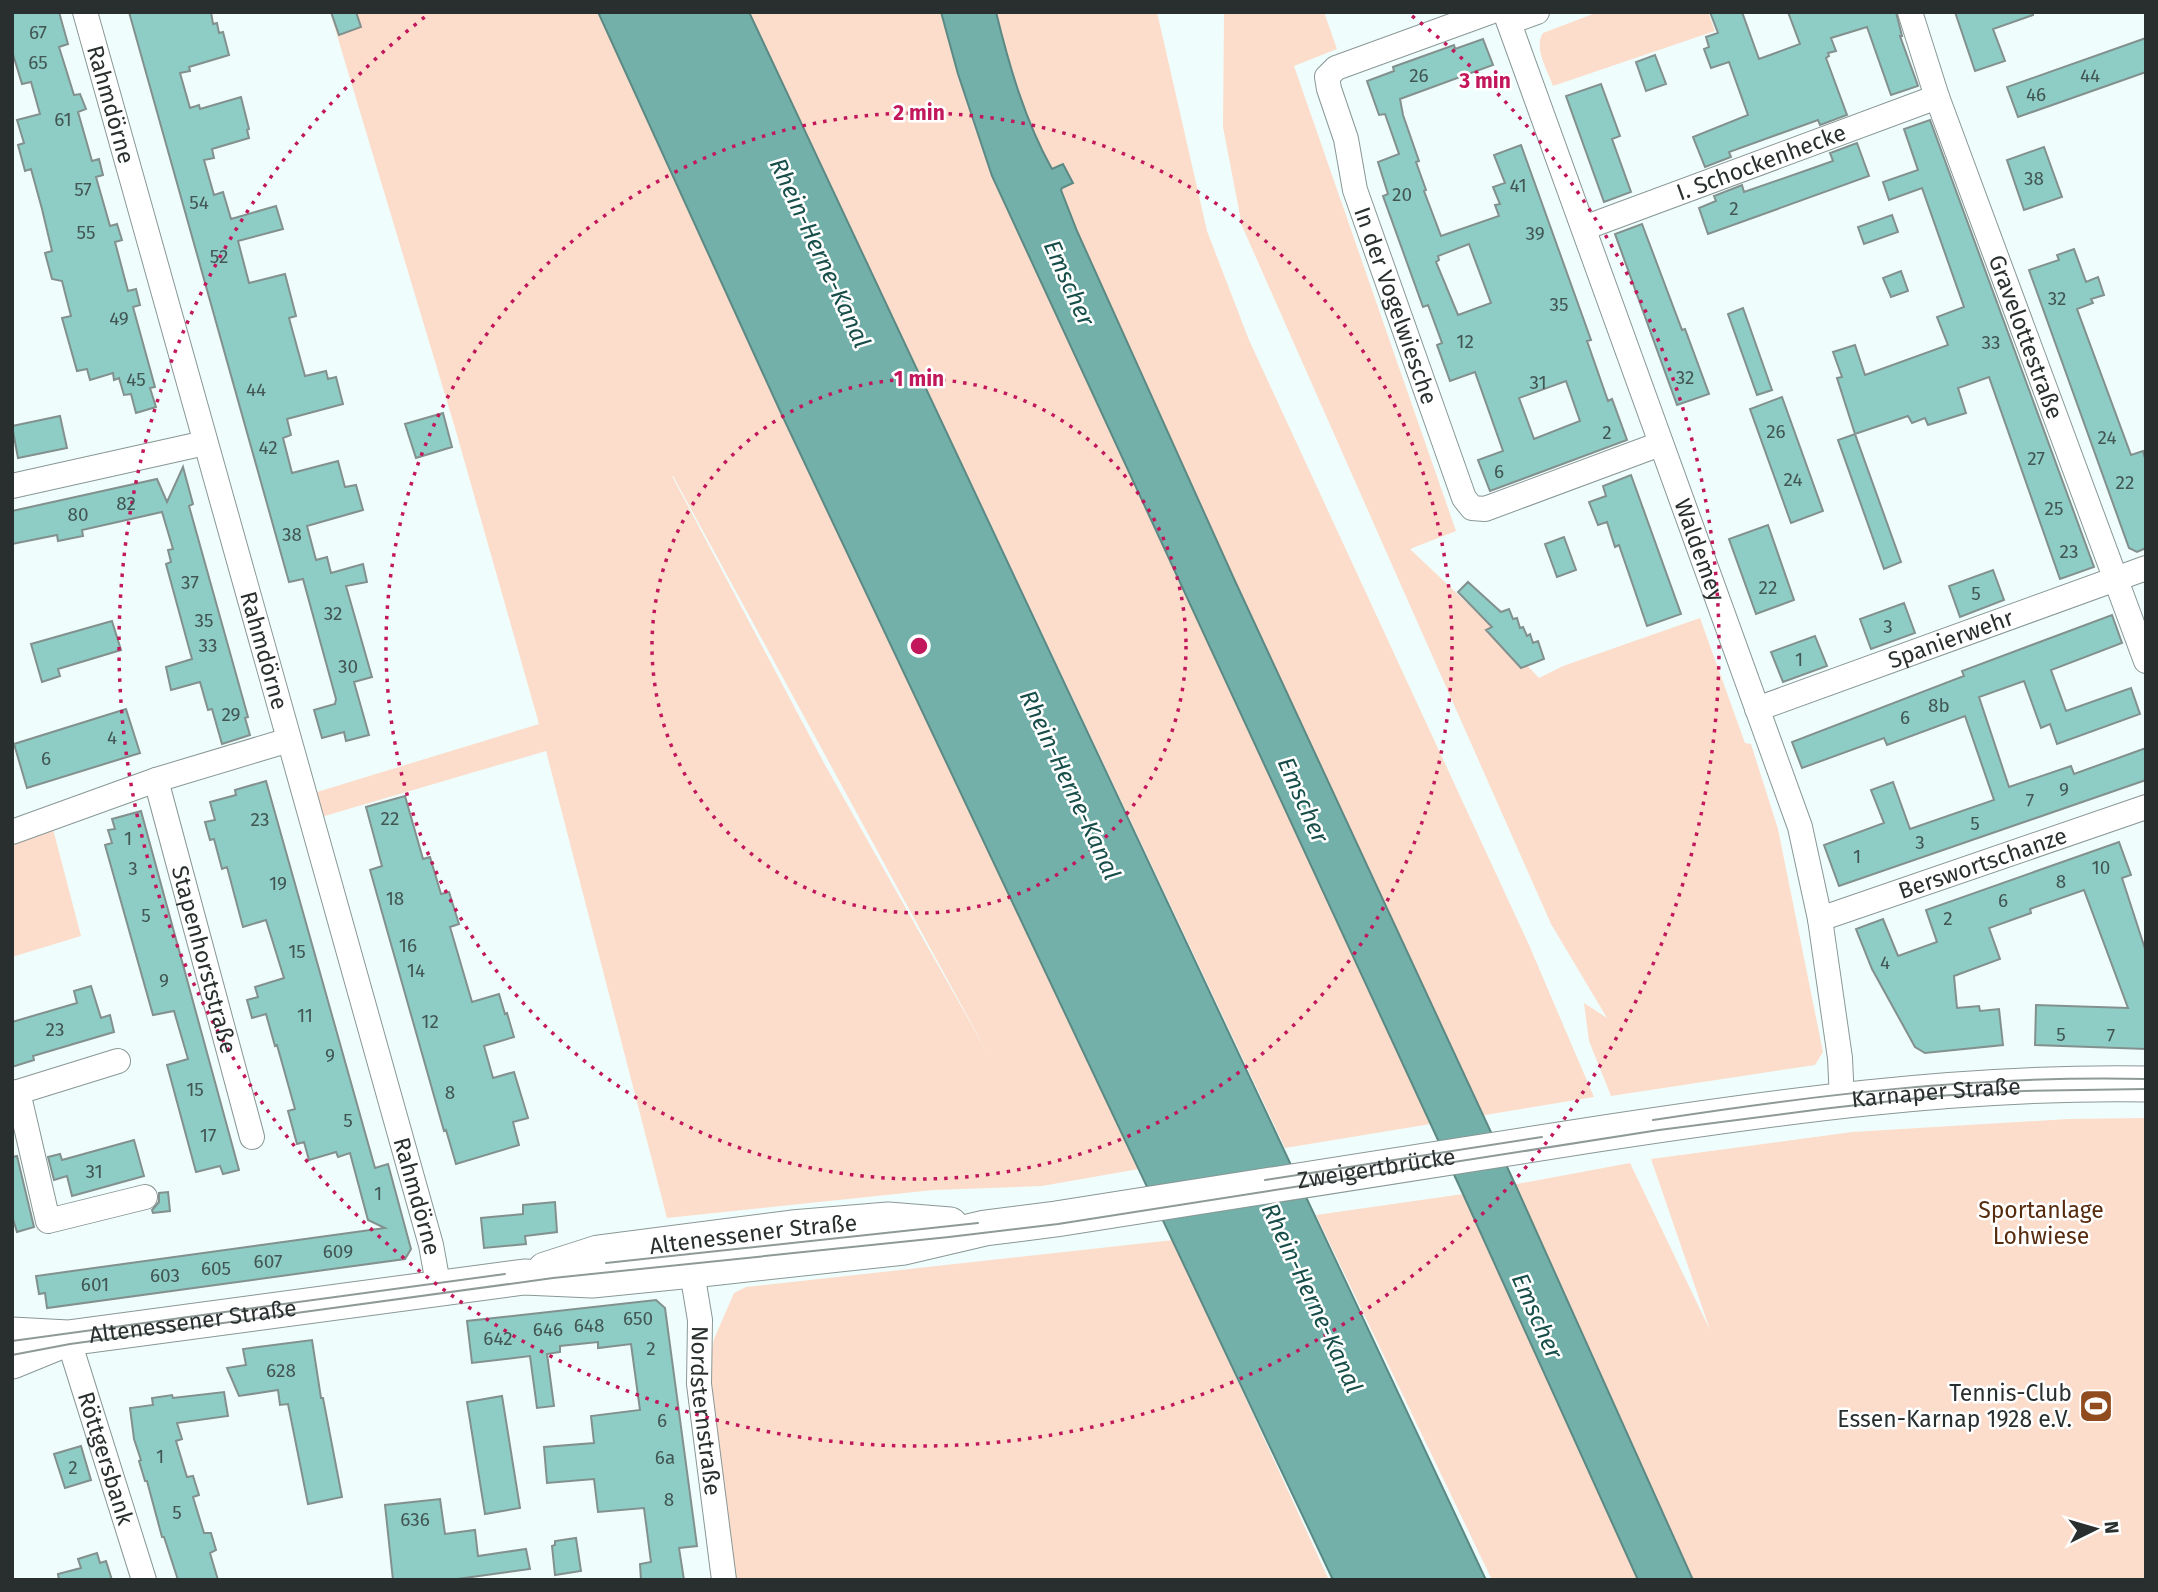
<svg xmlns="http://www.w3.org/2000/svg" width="2158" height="1592" font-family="'Fira Sans',sans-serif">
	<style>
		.green { fill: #fcddcc; fill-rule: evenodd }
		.water { fill: #72b0a9; stroke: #5c8984; stroke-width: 2 }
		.building { fill: #8ecdc5; stroke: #82908e; stroke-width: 2; fill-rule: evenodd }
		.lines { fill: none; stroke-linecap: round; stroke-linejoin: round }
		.minor-casing { stroke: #899795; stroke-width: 26 }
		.secondary-casing { stroke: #899795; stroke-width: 37 }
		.minor { stroke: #fff; stroke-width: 24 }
		.secondary { stroke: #fff; stroke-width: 35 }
		.tram { stroke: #8e9998; stroke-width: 2 }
		.ring { fill: none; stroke: #c2185b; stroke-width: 3.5; stroke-dasharray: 3.5 7 }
		.labels { text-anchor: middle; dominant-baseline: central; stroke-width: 5; stroke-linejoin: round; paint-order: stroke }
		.number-label { font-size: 19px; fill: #425654 }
		.street-label { font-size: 23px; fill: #292f2e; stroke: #fff }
		.park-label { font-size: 23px; fill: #572b0e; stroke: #fff }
		.poi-label { font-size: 23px; fill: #292f2e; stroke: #fff; text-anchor: end }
		.water-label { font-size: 24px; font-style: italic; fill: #174e49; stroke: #fff }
		.centre { fill: #c2185b; stroke: #fff; stroke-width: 3.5 }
		.ring-label { font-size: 21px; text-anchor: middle; font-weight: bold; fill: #c2185b; stroke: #fff; stroke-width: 5; stroke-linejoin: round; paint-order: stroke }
	</style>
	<rect width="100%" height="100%" fill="#effefc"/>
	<!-- green -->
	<path class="green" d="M330 12H598L781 413 1139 1169 1042 1186 934 1190 667 1218 546 751 311 820 304 796 539 724 455 428ZM672 476H673L988 1054 824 763Z
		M749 12H1157L1207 231 1249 340 1529 945 1594 1097 1285 1148Z
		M1224 12H1324L1337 49 1294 66 1456 531 1410 549 1484 619 1539 678 1563 666 1700 618 1745 743 1751 744 1778 829 1823 1052 1815 1065 1611 1096 1589 1041 1584 1003 1607 1018 1551 924 1242 226 1223 127Z
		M1598 12H1708L1715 31 1553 86C1548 71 1533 48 1543 33Z
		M53 829 81 936 12 957V841Z
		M2146 1118V1580H1492L1316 1215 1463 1194 1630 1163 1710 1330 1651 1159 1852 1132 2068 1119Z
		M1173 1240 1329 1580H729L704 1387 714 1339 734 1293 746 1287Z"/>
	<!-- water -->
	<path class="water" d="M598 12H749L1486 1580H1333L781 413Z
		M941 12H996C1009 65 1025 121 1052 169L1063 164 1073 183 1062 188 1061 190 1077 231 1235 581 1515 1184 1693 1580H1638L1463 1194 992 176 958 74Z"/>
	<!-- building -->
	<path class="building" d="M12 12H59L68 44 59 47 74 95 80 94 86 109 78 112 92 161 99 159 103 175 96 177 110 226 117 224 122 240 115 242 128 291 136 289 140 305 133 307 155 387 150 388 156 407 136 413 131 394 124 395 119 378 114 380 113 373 90 380 87 369 77 371 62 318 71 316 62 281 52 279 45 253 52 251 42 209 31 169 25 171 18 145 24 143 17 120 40 114 31 82 22 84 12 51Z
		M129 12H211L213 24 217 23 219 33 223 32 229 55 189 67 190 71 180 73 190 108 199 105 200 109 241 97 249 129 247 130 249 138 212 149 214 158 204 160 214 195 223 192 231 219 276 206 283 229 238 241 249 283 285 274 296 316 289 318 305 376 326 371 328 379 336 377 343 404 287 419 291 435 283 438 292 473 338 461 345 487 356 485 363 510 307 526 316 560 327 557 331 573 363 564 367 582 346 586 372 677 354 682 369 735 346 741 344 732 322 738 314 710 335 704 336 699 303 579 289 582Z
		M331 12H356L361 27 339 35Z
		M1710 12H1742L1759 59 1800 44 1788 12H1896L1902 36H1900L1918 86 1891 95 1867 27 1831 38 1836 51 1828 53 1829 56 1826 58 1847 115 1820 125 1818 120 1729 152 1731 157 1705 167 1693 137 1748 115 1729 62 1711 68 1704 49 1709 47 1706 37 1718 33Z
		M1955 12H2033V15L1993 29 2005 61 1975 71Z
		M2146 38V72L2018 117 2007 87Z
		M1483 39 1493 65 1400 99 1403 115 1419 161 1416 162 1426 190 1424 191 1441 236 1499 216 1495 205 1500 204 1493 187 1505 183 1494 155 1521 145 1591 340 1587 341 1608 401 1612 399 1627 440 1490 491 1478 460 1503 451 1475 372 1450 381 1437 345 1442 343 1428 305 1423 307 1383 196 1388 194 1378 162 1399 154 1385 114 1379 115 1367 81 1394 71 1393 67 1454 45 1455 49ZM1469 244 1491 303 1458 315 1436 262 1439 260 1438 256ZM1566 381 1580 421 1534 439 1519 398Z
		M1655 55 1666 84 1646 91 1636 62Z
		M1601 84 1620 136 1612 139 1631 192 1604 202 1566 96Z
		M1930 120 2094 567 2060 579 1989 377 1958 388 1966 413 1928 425 1925 418 1912 423 1908 416 1855 434 1837 378 1842 377 1833 352 1855 345 1865 375 1948 345 1937 317 1964 307 1922 188 1889 200 1883 182 1918 170 1904 129Z
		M1857 143 1869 176 1708 234 1699 208 1716 201 1714 196 1742 185 1744 192 1816 167 1833 161 1830 153Z
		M2044 147 2062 197 2024 210 2007 160Z
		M1892 215 1898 232 1864 244 1858 227Z
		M1642 224 1682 330 1685 329 1709 394 1677 405 1615 234Z
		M2074 249 2086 282 2098 277 2104 295 2091 299 2093 303 2077 309 2131 455 2143 451 2146 462V548L2137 552 2129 548 2029 270 2059 260 2057 255Z
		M1901 271 1908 291 1891 297 1883 278Z
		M1743 308 1772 390 1757 395 1728 314Z
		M1782 397 1823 511 1791 523 1750 409Z
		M443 413 452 447 416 458 405 424Z
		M60 416 67 448 18 458 12 426Z
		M1855 434 1901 562 1884 569 1838 440Z
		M183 467 193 504 189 506 248 717 245 718 250 735 222 744 212 709 208 710 200 682 171 690 166 667 192 659 166 564 171 562 168 550 173 549 162 512 82 530 83 536 58 541 57 535 12 544V511L157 479 167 502Z
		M1631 475 1681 614 1647 626 1619 545 1615 547 1607 522 1598 525 1589 502 1606 496 1603 486Z
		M1768 525 1794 600 1756 614 1729 539Z
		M1564 537 1576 570 1557 577 1545 544Z
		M1993 570 2004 600 1960 617 1949 586Z
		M1468 582 1501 612 1509 609 1513 619 1517 618 1520 628 1523 627 1527 636 1530 634 1533 643 1538 641 1544 659 1521 668 1486 630 1492 627 1458 592Z
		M1904 603 1915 633 1871 649 1860 619Z
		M2112 615 2122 643 2051 670 2066 711 2131 688 2140 714 2057 744 2050 724 2041 728 2024 681 1979 697 2009 787 2071 766 2074 774 2146 748V780L1839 886 1824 845 1884 823 1871 790 1893 782 1910 829 1994 800 1965 716 1887 745 1884 738 1802 768 1792 742 1964 676 1962 671Z
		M112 621 121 650 58 669 60 676 42 682 31 644Z
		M1815 636 1827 666 1783 682 1771 652Z
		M126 709 140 753 27 788 14 744Z
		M266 781 375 1168 388 1164 411 1249 405 1259 47 1308 45 1293 39 1294 36 1276 385 1228 368 1220 350 1153 338 1157 336 1152 309 1160 304 1142 297 1144 288 1111 295 1109 277 1045 275 1046 266 1014 252 1018 247 1000 258 997 255 987 284 978 266 920 243 927 227 867 222 869 214 839 210 840 205 822 215 820 210 802 236 795 235 790Z
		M405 796 423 859 430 857 441 894 449 892 459 924 450 927 472 1002 499 994 505 1014 507 1013 514 1037 484 1046 493 1078 514 1072 528 1118 513 1122 519 1145 456 1164 446 1130 444 1131 370 870 382 866 366 807Z
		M141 811 239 1170 223 1174 220 1166 196 1172 167 1065 188 1059 174 1011 153 1015 105 845 112 843 108 830 115 829 112 819Z
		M2119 842 2131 875 2122 878 2146 952V1049L2035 1045 2036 1005 2128 1008 2084 890 2030 909 2031 913 1989 928 2000 959 1954 976 1957 1008 1979 1006 1980 1011 1999 1009 2003 1045 1925 1053 1915 1047 1872 969 1856 929 1883 919 1898 956 1937 942 1926 910Z
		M91 986 101 1018 110 1015 114 1032 33 1056 34 1060 12 1067V1022L77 1003 74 991Z
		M134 1140 144 1176 72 1196 67 1176 54 1180 48 1157 60 1154 62 1160Z
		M17 1156 34 1227 17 1232 12 1216V1157Z
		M168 1192 170 1211 153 1213 152 1210 159 1202V1193Z
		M555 1202 557 1232 525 1236 526 1244 484 1248 481 1218 523 1214V1205Z
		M656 1300 665 1308 697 1546 679 1548 684 1580H641L640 1564 651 1562 644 1508 598 1512 594 1479 547 1483 544 1447 594 1443 591 1416 640 1410 631 1344 598 1348V1342L560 1346V1352L547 1354 554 1406 537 1408 530 1356 472 1363 467 1321Z
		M312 1340 321 1398H323L342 1497 308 1504 288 1404 280 1405 278 1390 239 1396 227 1368 246 1365 243 1349Z
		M224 1392 228 1416 177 1423 182 1439 176 1441 187 1477 193 1476 199 1495 193 1497 204 1533H211L216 1550 210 1553 218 1580H178L164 1537H162L147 1481H145L139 1461 141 1460 134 1439 130 1408 153 1405 152 1398 172 1395 173 1398Z
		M502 1396 520 1508 485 1514 467 1402Z
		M81 1446 91 1480 65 1488 54 1454Z
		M440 1499 445 1534 475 1530 478 1556 526 1549 530 1569 450 1580H393L385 1505Z
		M576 1538 581 1571 555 1575 552 1546 555 1545V1541Z
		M97 1553 100 1563 106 1561 112 1580H59L58 1574 81 1568 78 1559Z"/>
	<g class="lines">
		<!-- minor casing -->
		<g class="minor-casing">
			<g id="minor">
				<path id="s1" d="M85 12 431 1245 439 1289"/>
				<path id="s2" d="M1490 12 1336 68 1327 77 1329 89 1346 139 1355 190 1464 498 1472 508 1485 509 1660 444"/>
				<path id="s3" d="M1505 12 1800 827 1820 919 1840 1058 1842 1100"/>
				<path id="s4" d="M1910 12 1937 97 2146 661"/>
				<path d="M1509 22 1537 12"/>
				<path id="s5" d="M1584 228 1937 97"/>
				<path d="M12 486 205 443"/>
				<path id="s6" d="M1757 709 2146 568"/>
				<path id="s7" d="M156 780 252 1137"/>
				<path d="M12 832 156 780 289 740"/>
				<path id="s8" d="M1820 919 2146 807"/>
				<path d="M18 1092 118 1061"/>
				<path d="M12 1093 18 1092 48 1221 145 1197"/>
				<path id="s9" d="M689 1254 700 1320 699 1384 724 1580"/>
				<path id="s10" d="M68 1338 144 1580"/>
			</g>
		</g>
		<!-- secondary casing -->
		<g class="secondary-casing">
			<g id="secondary">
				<path id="s11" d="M545 1270 598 1253 792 1228 888 1220 950 1225"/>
				<path id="s12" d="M12 1335 68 1338 524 1277 592 1280 692 1270 904 1247 985 1228 1056 1219C1234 1191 1412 1162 1591 1135 1775 1107 1959 1081 2146 1084"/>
				<path d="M12 1361 61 1341"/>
			</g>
		</g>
		<!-- minor -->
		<use href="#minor" class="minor"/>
		<!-- secondary -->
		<use href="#secondary" class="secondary"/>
		<!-- tram -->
		<path class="tram" d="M1653 1120C1815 1095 1981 1075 2146 1079
			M1265 1180 1542 1137
			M606 1263 978 1223
			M12 1341 505 1274
			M12 1355 70 1344 553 1278 949 1237 1058 1224 1659 1130 1822 1109 1936 1096 2024 1091 2146 1089"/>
	</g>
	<!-- distance rings -->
	<g class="ring">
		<circle cx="919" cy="646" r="267"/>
		<circle cx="919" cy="646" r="533"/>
		<path d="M1412 16A800 800 0 1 1 426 16"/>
	</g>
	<!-- icons -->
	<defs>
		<g id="stadium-square" transform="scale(1.75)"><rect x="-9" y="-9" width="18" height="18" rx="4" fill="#904c1f" stroke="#fff"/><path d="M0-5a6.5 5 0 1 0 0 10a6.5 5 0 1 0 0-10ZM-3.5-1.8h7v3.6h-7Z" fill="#fff"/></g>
	</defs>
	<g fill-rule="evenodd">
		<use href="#stadium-square" x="2096" y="1406"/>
	</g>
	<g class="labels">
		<!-- number labels -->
		<g class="number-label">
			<text x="38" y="32">67</text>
			<text x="38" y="62">65</text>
			<text x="1419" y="75">26</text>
			<text x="2090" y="75">44</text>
			<text x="2036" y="94">46</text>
			<text x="63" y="119">61</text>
			<text x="2034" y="178">38</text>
			<text x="1518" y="185">41</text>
			<text x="83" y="189">57</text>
			<text x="1402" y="194">20</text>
			<text x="199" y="202">54</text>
			<text x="1734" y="208">2</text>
			<text x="86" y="232">55</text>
			<text x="1535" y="233">39</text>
			<text x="219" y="256">52</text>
			<text x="2057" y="298">32</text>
			<text x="1559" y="304">35</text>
			<text x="119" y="318">49</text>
			<text x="1465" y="341">12</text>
			<text x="1991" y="342">33</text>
			<text x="1685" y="377">32</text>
			<text x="136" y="379">45</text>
			<text x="1538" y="382">31</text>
			<text x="256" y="389">44</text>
			<text x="1776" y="431">26</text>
			<text x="1607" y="432">2</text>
			<text x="2107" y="437">24</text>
			<text x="268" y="447">42</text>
			<text x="2036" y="458">27</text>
			<text x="1499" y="471">6</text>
			<text x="1793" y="479">24</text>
			<text x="2125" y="482">22</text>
			<text x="126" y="503">82</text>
			<text x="2054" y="508">25</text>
			<text x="78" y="514">80</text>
			<text x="292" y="534">38</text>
			<text x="2069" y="551">23</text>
			<text x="190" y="582">37</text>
			<text x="1768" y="587">22</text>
			<text x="1976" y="593">5</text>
			<text x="333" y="613">32</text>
			<text x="204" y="620">35</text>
			<text x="1888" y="626">3</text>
			<text x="208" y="645">33</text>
			<text x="1799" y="659">1</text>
			<text x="348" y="666">30</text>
			<text x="1939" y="705">8b</text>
			<text x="231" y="714">29</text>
			<text x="1905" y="717">6</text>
			<text x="112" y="737">4</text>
			<text x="46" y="758">6</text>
			<text x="2064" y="789">9</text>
			<text x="2030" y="800">7</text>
			<text x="390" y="818">22</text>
			<text x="260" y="819">23</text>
			<text x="1975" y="823">5</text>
			<text x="128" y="838">1</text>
			<text x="1920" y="842">3</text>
			<text x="1857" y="856">1</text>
			<text x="2101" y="867">10</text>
			<text x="133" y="868">3</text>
			<text x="2061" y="881">8</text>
			<text x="278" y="883">19</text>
			<text x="395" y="898">18</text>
			<text x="2003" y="900">6</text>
			<text x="146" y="915">5</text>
			<text x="1948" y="918">2</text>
			<text x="408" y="945">16</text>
			<text x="297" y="951">15</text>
			<text x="1885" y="962">4</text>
			<text x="416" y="970">14</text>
			<text x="164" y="980">9</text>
			<text x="305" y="1015">11</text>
			<text x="430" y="1021">12</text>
			<text x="55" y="1029">23</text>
			<text x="2061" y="1034">5</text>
			<text x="2111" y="1035">7</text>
			<text x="330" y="1055">9</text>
			<text x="195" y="1089">15</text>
			<text x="450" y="1092">8</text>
			<text x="348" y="1120">5</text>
			<text x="208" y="1135">17</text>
			<text x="94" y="1171">31</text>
			<text x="378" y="1193">1</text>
			<text x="338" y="1251">609</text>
			<text x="268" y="1261">607</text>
			<text x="216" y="1268">605</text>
			<text x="165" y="1275">603</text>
			<text x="95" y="1284">601</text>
			<text x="638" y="1318">650</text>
			<text x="589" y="1325">648</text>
			<text x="548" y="1329">646</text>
			<text x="498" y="1338">642</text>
			<text x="651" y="1348">2</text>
			<text x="281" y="1370">628</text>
			<text x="662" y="1420">6</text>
			<text x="160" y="1456">1</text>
			<text x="665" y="1457">6a</text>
			<text x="73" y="1467">2</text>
			<text x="669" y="1499">8</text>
			<text x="177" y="1512">5</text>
			<text x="415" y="1519">636</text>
		</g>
		<!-- street labels -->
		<g class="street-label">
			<text stroke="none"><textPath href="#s1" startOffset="96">Rahmdörne</textPath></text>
			<text stroke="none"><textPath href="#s5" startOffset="189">I. Schockenhecke</textPath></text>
			<text stroke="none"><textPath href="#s2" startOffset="416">In der Vogelwiesche</textPath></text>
			<text stroke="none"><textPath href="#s4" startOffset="345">Gravelottestraße</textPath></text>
			<text stroke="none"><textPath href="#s3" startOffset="572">Waldemey</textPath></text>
			<text stroke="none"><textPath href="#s6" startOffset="206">Spanierwehr</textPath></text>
			<text stroke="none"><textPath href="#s1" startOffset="663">Rahmdörne</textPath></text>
			<text stroke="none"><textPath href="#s8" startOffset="172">Berswortschanze</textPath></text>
			<text stroke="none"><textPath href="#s7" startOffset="186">Stapenhorststraße</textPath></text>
			<text stroke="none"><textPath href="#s12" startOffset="1942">Karnaper Straße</textPath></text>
			<text stroke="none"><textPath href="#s12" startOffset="1377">Zweigertbrücke</textPath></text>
			<text stroke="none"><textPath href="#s1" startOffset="1230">Rahmdörne</textPath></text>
			<text stroke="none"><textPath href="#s11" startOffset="212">Altenessener Straße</textPath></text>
			<text stroke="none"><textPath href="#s12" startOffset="182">Altenessener Straße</textPath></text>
			<text stroke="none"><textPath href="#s9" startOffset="158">Nordsternstraße</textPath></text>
			<text stroke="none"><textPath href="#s10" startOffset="126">Röttgersbank</textPath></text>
		</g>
		<!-- park labels -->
		<g class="park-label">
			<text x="2041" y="1210">Sportanlage<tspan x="2041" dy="26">Lohwiese</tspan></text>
		</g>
		<!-- poi labels -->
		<g class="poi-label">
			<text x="2072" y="1393">Tennis-Club<tspan x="2072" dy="26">Essen-Karnap 1928 e.V.</tspan></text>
		</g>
		<!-- water labels -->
		<g class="water-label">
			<text transform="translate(820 253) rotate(65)">Rhein-Herne-Kanal</text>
			<text transform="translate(1069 283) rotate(66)">Emscher</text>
			<text transform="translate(1070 785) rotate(65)">Rhein-Herne-Kanal</text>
			<text transform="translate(1303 800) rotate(66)">Emscher</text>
			<text transform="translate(1312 1298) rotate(65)">Rhein-Herne-Kanal</text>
			<text transform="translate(1537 1316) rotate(66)">Emscher</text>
		</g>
	</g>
	<circle cx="919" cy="646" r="10" class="centre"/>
	<g class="ring-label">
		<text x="1485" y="88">3 min</text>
		<text x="919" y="120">2 min</text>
		<text x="919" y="386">1 min</text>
	</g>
	<!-- border -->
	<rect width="2158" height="1592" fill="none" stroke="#292f2e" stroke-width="28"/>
	<!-- north arrow -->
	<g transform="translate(2095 1529) rotate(85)" stroke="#ffffff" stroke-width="5" paint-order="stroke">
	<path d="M0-5L12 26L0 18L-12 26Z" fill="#292f2e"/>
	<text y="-10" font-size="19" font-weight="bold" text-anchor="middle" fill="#292f2e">N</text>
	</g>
</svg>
